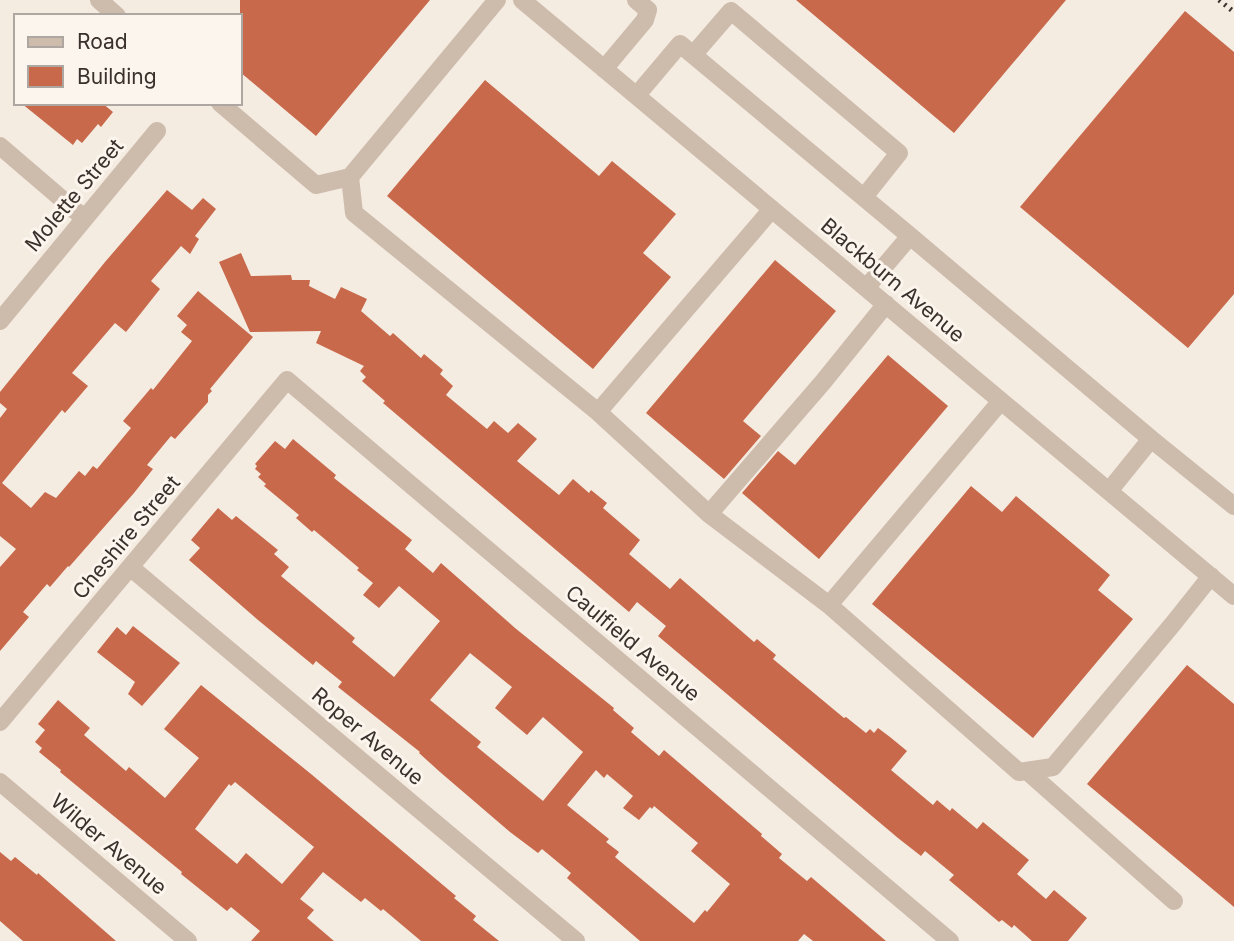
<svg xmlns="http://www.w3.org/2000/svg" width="1234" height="941" font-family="Inter,sans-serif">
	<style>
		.building { fill: #c8694b; fill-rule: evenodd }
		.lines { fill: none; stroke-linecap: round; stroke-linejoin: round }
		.minor { stroke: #cdbbac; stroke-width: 18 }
		.rail { stroke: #3b302b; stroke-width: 5; stroke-dasharray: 2 5; stroke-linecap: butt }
		.labels { text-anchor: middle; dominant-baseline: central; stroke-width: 6; stroke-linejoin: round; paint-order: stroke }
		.street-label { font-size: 21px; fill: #3b302b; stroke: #fbf5ee }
	</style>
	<rect width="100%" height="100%" fill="#f4ebe1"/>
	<!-- building -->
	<path class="building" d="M240 0H430L316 136 240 72Z
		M796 0H1066L954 133Z
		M1185 11 1234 52V294L1188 348 1020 207Z
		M485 80 599 176 612 161 676 214 643 253 671 277 593 369 387 196Z
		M21 103H102L113 112 101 127 98 124 82 143 77 139 73 145Z
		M167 190 192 210 203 198 216 209 195 236 199 239 190 254 181 246 151 281 160 289 126 332 115 323 72 373 88 386 65 413 62 410 2 483 31 508 45 492 56 498 79 471 85 476 93 466 97 469 131 428 123 421 151 388 153 390 192 341 181 332 187 325 177 316 198 291 253 337 210 389 212 391 208 395V402L175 439 171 436 147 465 153 469 134 493 69 567 68 566 50 587 47 584 23 612 29 617 0 651V567L16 549 0 536V418L7 409 0 403V392L105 262Z
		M241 253 251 276 291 275 292 280H310L309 286 335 299 341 287 367 299 361 311 390 336 393 333 421 358 424 354 443 370 440 374 453 386 446 395 487 429 494 421 508 433 518 423 537 439 517 461 559 495 573 479 589 493 591 490 607 503 603 508 640 540 629 554 670 589 680 578 754 642 757 639 776 655 773 659 844 718 846 717 866 733 870 729 874 733 878 728 890 737 907 751 891 770 933 805 937 800 950 811 952 808 977 829 983 822 1029 860 1017 874 1046 899 1054 890 1087 918 1068 941H1032L1014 925 1012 928 1002 920 999 922 949 880 954 875 925 851 921 856 898 838 658 636 666 626 637 602 629 612 383 403 385 401 362 381 366 377 360 371 364 366 316 343 321 331 250 332 219 262Z
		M775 260 836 311 743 421 761 436 724 479 646 413Z
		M888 355 948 406 819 559 742 493 778 451 795 465Z
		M293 439 336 475 334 478 412 540 405 549 433 573 441 563 515 628 614 708 613 710 634 728 631 732 659 756 664 750 762 834 761 836 782 854 779 858 807 881 811 877 886 941H813L804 934 798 941H640L567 878 571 873 542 849 538 853 510 832 440 772 419 753 420 752 338 687 342 682 316 661 313 665 258 620 189 560 200 548 191 540 218 508 232 520 236 516 278 550 274 554 289 567 281 576 355 638 352 642 394 677 440 621 399 586 379 608 363 595 373 583 357 570 359 568 314 530 312 532 296 518 299 515 264 486 266 484 258 477 261 474 255 469 257 466 255 464 275 441 285 449ZM470 653 512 687 495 708 527 735 543 717 583 752 543 801 477 747 481 742 430 700ZM596 770 604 778 607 774 633 796 623 808 639 820 650 807 652 809 654 806 698 843 691 851 730 884 707 912 705 910 694 923 615 857 619 852 606 842 609 839 567 805Z
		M971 486 1002 512 1016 496 1110 575 1098 590 1133 619 1033 738 872 604Z
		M133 626 180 663 142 706 128 694 135 682 97 652 117 627 126 635Z
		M1187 665 1234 704V907L1087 784Z
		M201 685 311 774 456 896 454 898 476 916 473 920 499 941H421L383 909 381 911 365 898 361 902 323 872 300 899 314 910 307 918 334 941H251L260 931 231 907 227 911 181 874 182 872 60 772 61 770 39 752 42 748 35 742 45 730 38 724 58 700 90 728 84 735 126 771 129 767 165 798 199 758 164 729ZM235 782 314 847 282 884 246 853 237 864 195 829 229 784 231 786Z
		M0 852 11 861 15 857 37 875 38 873 116 941H23L0 921Z"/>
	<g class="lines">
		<!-- minor -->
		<path class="minor" d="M99 0 117 16
			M497 0 350 177 354 213 598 412 709 514 829 605 1019 772 1053 767 1172 625 1211 576
			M522 0 1234 596
			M693 55 731 11 899 153 864 197
			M604 69 645 20 648 10 636 0
			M637 95 680 44 910 236
			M220 103 316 185 350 177
			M0 146 84 218
			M866 288 910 236 1151 439
			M0 321 157 131
			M598 412 772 209
			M1109 491 1151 439 1234 506
			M709 514 823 382 886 304
			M130 567 576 941
			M829 605 1001 401
			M0 722 287 380 950 941
			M1027 771 1174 901
			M0 782 188 941"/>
		<!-- rail -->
		<path class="rail" d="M1219 0 1234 12"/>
	</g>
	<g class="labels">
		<!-- street labels -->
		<g class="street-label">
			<text transform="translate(74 195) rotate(-50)">Molette Street</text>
			<text transform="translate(893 280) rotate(40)">Blackburn Avenue</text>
			<text transform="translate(126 537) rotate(-50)">Cheshire Street</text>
			<text transform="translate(633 643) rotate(40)">Caulfield Avenue</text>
			<text transform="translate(368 736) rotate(40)">Roper Avenue</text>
			<text transform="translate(109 844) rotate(40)">Wilder Avenue</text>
		</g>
	</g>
	<!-- legend -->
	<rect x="14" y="14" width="228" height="91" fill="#fbf5ee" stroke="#aea6a0" stroke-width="2"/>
	<rect x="28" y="37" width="35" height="10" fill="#cdbbac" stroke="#aea6a0" stroke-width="2"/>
	<text x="77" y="49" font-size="21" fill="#3b302b">Road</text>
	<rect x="28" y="66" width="35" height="21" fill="#c8694b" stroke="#aea6a0" stroke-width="2"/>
	<text x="77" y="84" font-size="21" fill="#3b302b">Building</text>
</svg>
